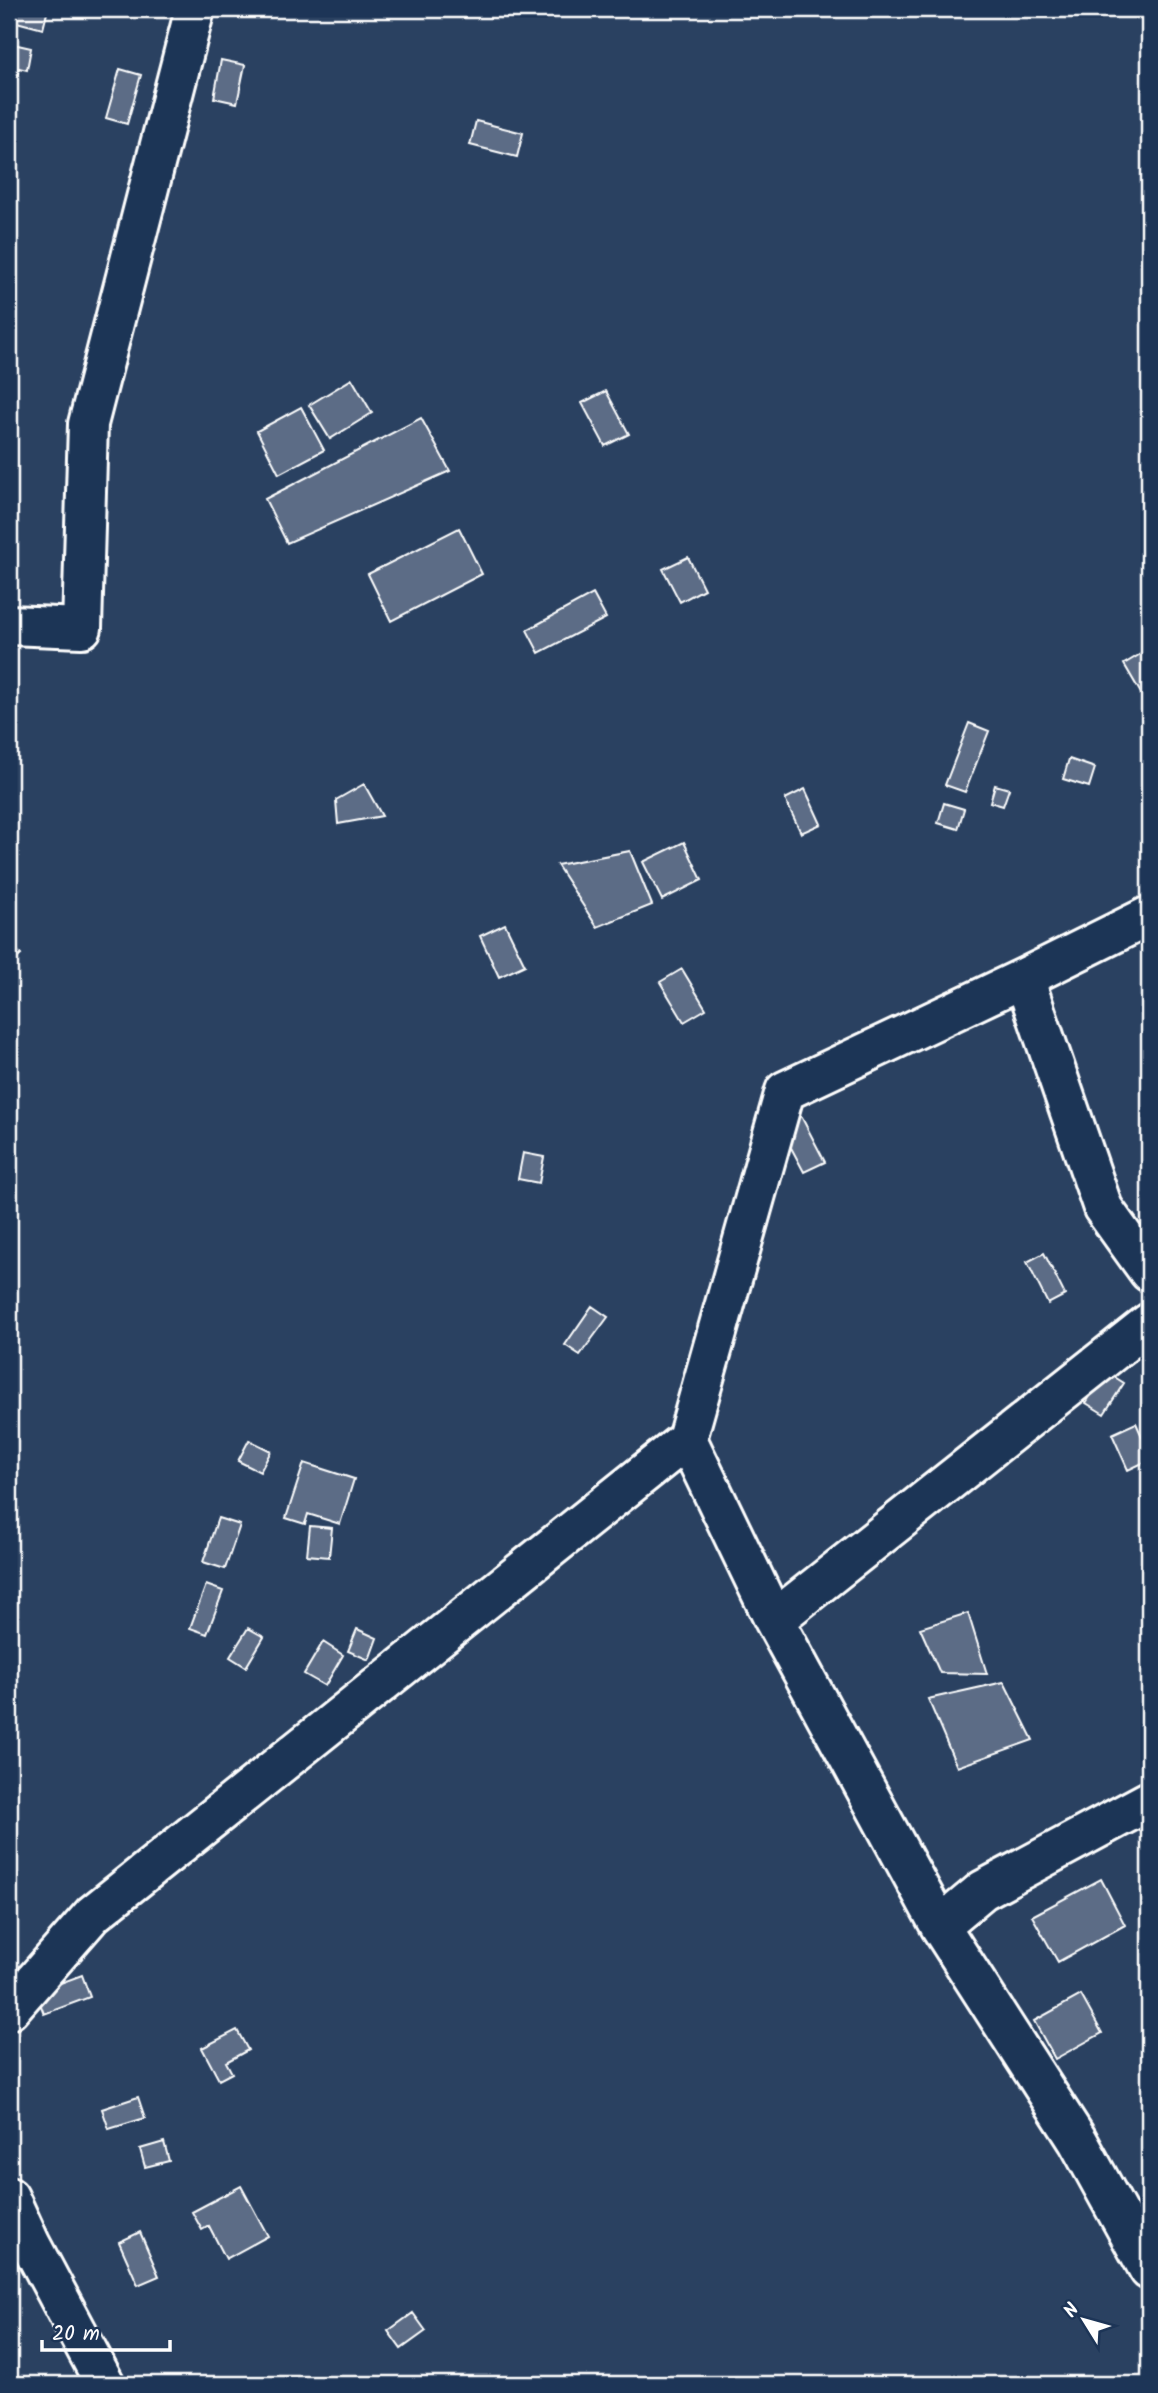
<svg xmlns="http://www.w3.org/2000/svg" width="1158" height="2393" font-family="Kalam,sans-serif">
	<style>
		.building { fill: #5b6c86; stroke: #fff; stroke-width: 2 }
		.lines { fill: none; stroke-linecap: round; stroke-linejoin: round }
		.street-casing { stroke: #fff; stroke-width: 44 }
		.street { stroke: #1d3557; stroke-width: 38 }
	</style>
	<rect width="100%" height="100%" fill="#2a4161"/>
	<filter id="ink" filterUnits="userSpaceOnUse"><feTurbulence type="fractalNoise" baseFrequency=".0143" numOctaves="2"/><feDisplacementMap in="SourceGraphic" scale="14" xChannelSelector="R" yChannelSelector="G"/><feConvolveMatrix kernelMatrix="1 2 1 2 8 2 1 2 1" color-interpolation-filters="sRGB"/></filter>
	<g filter="url(#ink)">
		<!-- building -->
		<path class="building" d="M9 9H48L43 29 9 20Z
			M9 43 31 48 27 70 19 68 13 94 9 93Z
			M221 60 245 65 237 103 214 98Z
			M120 69 141 75 127 124 106 118Z
			M476 121 523 133 517 157 470 145Z
			M352 379 372 413 330 439 309 405Z
			M606 391 629 434 605 446 582 403Z
			M301 407 324 450 279 474 257 431Z
			M421 418 450 471 287 543 265 499Z
			M459 528 482 574 391 621 368 574Z
			M688 557 704 589 680 602 663 569Z
			M593 594 606 618 539 653 527 630Z
			M1149 649V707L1124 664Z
			M969 723 989 731 965 792 945 785Z
			M1069 759 1095 768 1089 787 1063 779Z
			M364 784 382 816 338 824 336 800Z
			M995 785 1009 789 1003 806 990 802Z
			M805 789 821 824 801 833 785 799Z
			M944 803 964 809 958 829 938 823Z
			M684 842 702 880 662 900 643 862Z
			M630 851 652 905 597 927 557 865Z
			M505 924 525 965 499 977 480 936Z
			M9 940 21 955 9 965Z
			M682 969 706 1009 684 1022 660 982Z
			M801 1116 825 1162 804 1172 780 1127Z
			M523 1153 544 1157 539 1183 518 1179Z
			M1044 1253 1065 1295 1048 1304 1027 1262Z
			M592 1306 608 1317 580 1355 565 1345Z
			M1105 1371 1124 1383 1104 1414 1086 1403Z
			M1136 1423 1149 1452V1460L1128 1470 1112 1434Z
			M249 1440 271 1451 260 1472 238 1461Z
			M304 1463 354 1479 340 1524 308 1514 305 1524 286 1518Z
			M218 1518 240 1525 225 1569 203 1562Z
			M310 1526 332 1528 329 1557 307 1555Z
			M206 1585 223 1591 207 1634 190 1628Z
			M968 1613 987 1674 940 1673 920 1628Z
			M248 1628 264 1637 246 1667 230 1657Z
			M357 1629 377 1638 369 1660 348 1651Z
			M323 1642 343 1655 325 1686 304 1674Z
			M1004 1682 1033 1740 957 1767 928 1699Z
			M1101 1879 1125 1925 1058 1962 1032 1916Z
			M82 1975 90 1997 44 2014 36 1992Z
			M1081 1995 1102 2033 1055 2059 1034 2021Z
			M237 2030 248 2050 226 2062 232 2073 219 2080 202 2048Z
			M138 2097 145 2118 109 2129 102 2109Z
			M164 2142 169 2161 145 2167 140 2149Z
			M241 2186 268 2236 226 2259 209 2226 202 2230 192 2212Z
			M140 2232 159 2276 138 2285 119 2242Z
			M413 2313 426 2331 401 2349 388 2331Z"/>
		<g class="lines">
			<!-- street casing -->
			<g class="street-casing">
				<path id="street" d="M9 625 82 628 88 424 195 9
					M1024 978 1103 1208 1149 1272
					M687 1439 774 1620 940 1926
					M774 1620 1149 1323
					M1149 1801 983 1890 940 1926 1078 2141 1149 2270
					M9 2010 93 1914 687 1439 785 1091 1024 978 1149 916
					M9 2197 30 2243 105 2384"/>
			</g>
			<!-- street -->
			<use href="#street" class="street"/>
		</g>
	</g>
	<!-- margin -->
	<rect width="1158" height="2393" fill="none" stroke="#1d3557" stroke-width="35"/>
	<rect x="18" y="18" width="1123" height="2358" fill="none" stroke="#fff" stroke-width="2.5" filter="url(#ink)"/>
	<!-- north arrow -->
	<g transform="translate(1084 2320) rotate(307)" stroke="#1d3557" stroke-width="5" paint-order="stroke">
	<path d="M0-5L12 26L0 18L-12 26Z" fill="#ffffff"/>
	<text y="-10" font-size="19" font-weight="bold" text-anchor="middle" fill="#ffffff">N</text>
	</g>
	<!-- scale -->
	<path d="M42 2340v10h128v-10" fill="none" stroke="#ffffff" stroke-width="3.5"/>
	<text x="52" y="2340" font-size="21" fill="#ffffff" stroke="#1d3557" stroke-width="5" paint-order="stroke">20 m</text>
</svg>
